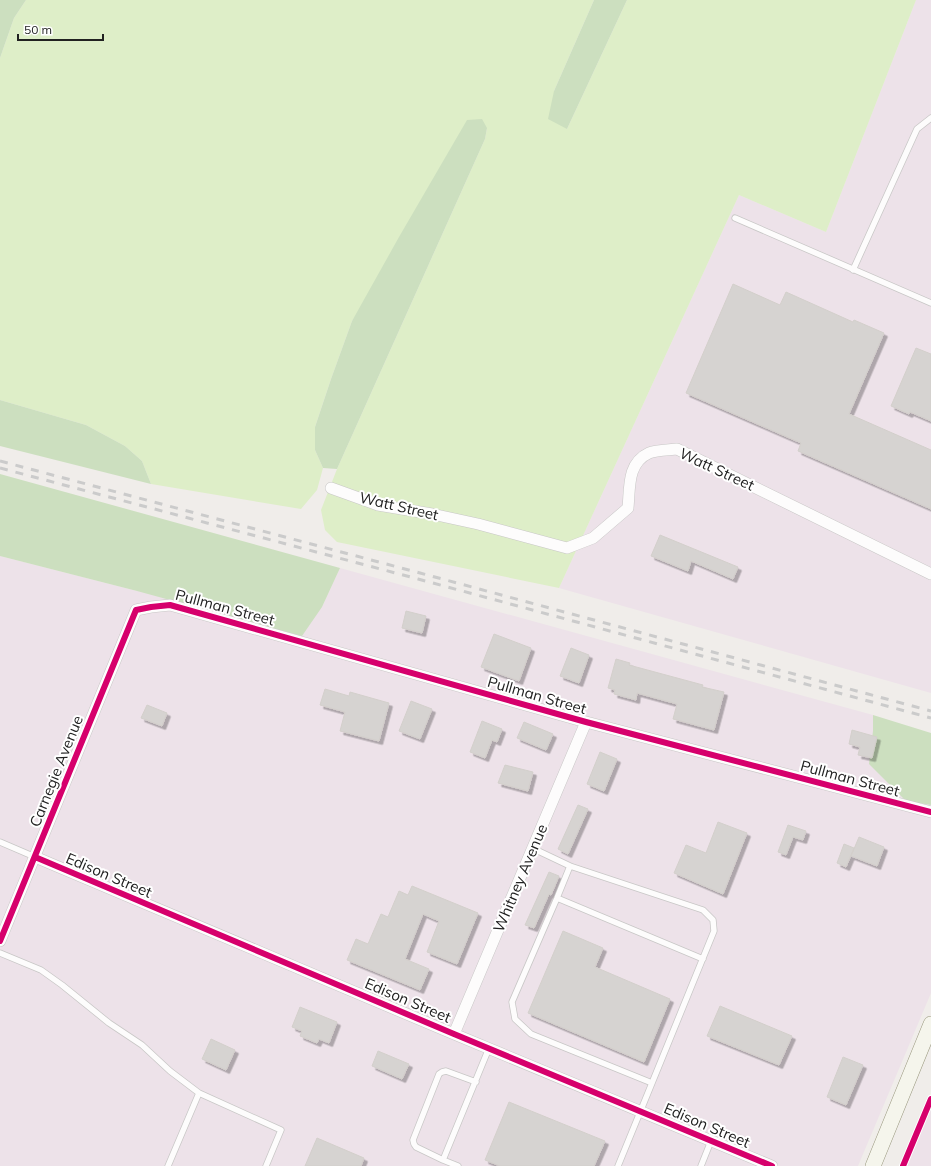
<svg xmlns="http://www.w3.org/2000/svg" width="931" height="1166" font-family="Mulish,sans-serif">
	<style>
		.industrial { fill: #ede2e9 }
		.grass { fill: #deeec8 }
		.forest { fill: #ccdfbf }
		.building { fill: #d6d3d1; stroke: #d3cfcb; filter: url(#shadow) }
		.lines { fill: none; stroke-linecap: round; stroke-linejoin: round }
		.lane-casing { stroke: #c8c7c6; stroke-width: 7 }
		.street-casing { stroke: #c8c7c6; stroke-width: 12 }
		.secondary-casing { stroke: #9b9a80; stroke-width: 16 }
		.lane { stroke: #fdfcfc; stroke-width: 5.5 }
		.street { stroke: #fdfcfc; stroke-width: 11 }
		.secondary { stroke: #f5f5ec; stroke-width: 15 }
		.rail { stroke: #cbcbcb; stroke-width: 3; stroke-dasharray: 8 8; stroke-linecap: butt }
		.cycleway-casing { stroke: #fff; stroke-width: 8 }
		.cycleway { stroke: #d6006c; stroke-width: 6 }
		.labels { text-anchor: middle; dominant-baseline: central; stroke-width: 4; stroke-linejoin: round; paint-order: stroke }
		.street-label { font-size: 15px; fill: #212121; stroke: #fff }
	</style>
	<defs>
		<filter id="shadow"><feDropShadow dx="3.5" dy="3.5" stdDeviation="0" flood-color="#0004"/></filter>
	</defs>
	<rect width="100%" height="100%" fill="#f0edea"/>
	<!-- industrial -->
	<path class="industrial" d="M916 0H931V693L559 588 739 195 826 232Z
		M0 556 137 591 322 607 340 568 873 715V731L906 800 931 805V993L858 1166H0Z
		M931 1104V1166H905L930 1106Z"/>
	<!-- grass -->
	<path class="grass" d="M26 0H594L554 91 567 129 627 0H916L826 232 739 195 559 588 337 542 325 530 321 510 337 469 485 139 487 128 352 321 331 379 315 427V450L323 468 317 490 301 509 151 484 142 461 125 446 86 425 0 400V58L14 18Z"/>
	<!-- forest -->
	<path class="forest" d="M0 0H26L14 18 0 58Z
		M594 0H627L567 129 548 119 554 91Z
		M482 119 487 128 485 139 337 469 323 468 315 450V427L331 379 352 321 399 237 467 120Z
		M0 400 86 425 125 446 142 461 151 484 0 446Z
		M0 474 340 568 322 607 302 636 137 591 0 556Z
		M873 715 931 733V805L906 801 869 764 873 731Z"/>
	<!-- building -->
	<path class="building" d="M733 284 780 305 786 292 853 322 854 320 884 333 849 414 931 450V509L798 451 801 443 686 393Z
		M916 348 931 354V421L910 412 909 414 891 406Z
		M660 535 738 567 733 579 691 561 688 571 651 556Z
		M406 611 426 616 422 633 402 628Z
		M494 634 531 648 519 681 481 667Z
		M571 648 589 655 579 683 560 676Z
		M616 659 630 663 629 665 703 685 702 687 724 692 714 730 673 719 677 704 637 693 636 700 614 694 615 690 608 688Z
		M325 689 349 696 350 692 389 703 379 741 340 731 345 712 320 705Z
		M411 701 432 709 420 739 399 731Z
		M147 705 167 713 162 726 141 718Z
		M482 721 502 729 497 742 492 740 485 758 470 752Z
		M524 722 553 734 546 750 517 738Z
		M852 730 877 737 872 758 858 755 860 747 849 744Z
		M600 752 617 759 604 791 587 784Z
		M505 765 533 772 528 791 498 783Z
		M578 805 588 809 568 854 558 849Z
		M718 822 747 833 723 894 674 873 686 845 706 853Z
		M788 825 806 831 803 840 793 837 786 855 778 852Z
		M859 837 884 847 877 866 851 856Z
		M844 844 854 848 846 867 837 863Z
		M549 872 559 876 551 895 549 894 534 928 525 925Z
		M412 886 478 913 457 964 427 952 439 921 423 914 405 959 429 969 420 990 347 960 356 939 368 944 381 914 388 917 399 891 408 895Z
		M563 931 603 948 595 967 670 999 644 1062 528 1013Z
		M720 1006 792 1036 779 1065 707 1036Z
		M300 1007 337 1022 329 1043 319 1039 317 1043 300 1036 302 1031 292 1027Z
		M211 1039 235 1050 226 1070 202 1059Z
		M378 1051 409 1064 402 1079 372 1066Z
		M843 1057 863 1065 846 1105 827 1097Z
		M509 1102 605 1141 594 1166H500L485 1160Z
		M317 1138 364 1158 361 1166H305Z"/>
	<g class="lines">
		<!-- lane casing -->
		<g class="lane-casing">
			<path id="lane" d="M735 218 931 303
				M853 270 917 129 931 118
				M0 842 35 857
				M532 848 570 866 557 898 512 1002 515 1019 531 1034 652 1083 618 1166
				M570 866 703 910 713 920 714 931 652 1083
				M557 898 703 959
				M0 953 41 970 62 985 109 1023 142 1045 170 1071 199 1093
				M443 1160 416 1147 414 1144 413 1140 439 1074 442 1072 446 1071 476 1082
				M168 1166 199 1093 281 1130 266 1166
				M458 1166 443 1160 489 1048
				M701 1166 711 1141"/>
		</g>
		<!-- street casing -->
		<g class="street-casing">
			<path id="street" d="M331 488 378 505 432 514 478 524 567 548 593 538 628 508C630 488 627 463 649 453 656 450 670 450 677 449L931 574
				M35 857 454 1034 772 1166
				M0 941 136 610 151 607 170 605 586 722 931 812
				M454 1034 586 722"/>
		</g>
		<!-- secondary casing -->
		<g class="secondary-casing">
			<path id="secondary" d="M873 1166 931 1024"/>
		</g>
		<!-- lane -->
		<use href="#lane" class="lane"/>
		<!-- street -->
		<use href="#street" class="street"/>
		<!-- secondary -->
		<use href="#secondary" class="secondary"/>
		<!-- rail -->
		<path class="rail" d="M0 461 420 573 931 711
			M0 468 418 579 931 718"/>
		<!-- cycleway casing -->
		<g class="cycleway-casing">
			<path id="cycleway" d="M35 857 454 1034 772 1166
				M0 941 136 610 151 607 170 605 586 722 931 812
				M903 1166 931 1099"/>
		</g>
		<!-- cycleway -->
		<use href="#cycleway" class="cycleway"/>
	</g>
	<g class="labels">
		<!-- street labels -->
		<g class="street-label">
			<text transform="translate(717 469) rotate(25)">Watt Street</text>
			<text transform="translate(399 506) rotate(13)">Watt Street</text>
			<text transform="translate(225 607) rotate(15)">Pullman Street</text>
			<text transform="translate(537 695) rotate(16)">Pullman Street</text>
			<text transform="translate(56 771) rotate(-68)">Carnegie Avenue</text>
			<text transform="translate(850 778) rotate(15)">Pullman Street</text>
			<text transform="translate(109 875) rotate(23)">Edison Street</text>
			<text transform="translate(520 878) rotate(-67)">Whitney Avenue</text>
			<text transform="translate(408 1000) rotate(23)">Edison Street</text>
			<text transform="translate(707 1125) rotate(23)">Edison Street</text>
		</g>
	</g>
	<!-- scale -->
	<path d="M18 34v6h85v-6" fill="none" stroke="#212121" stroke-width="2"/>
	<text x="24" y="34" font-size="12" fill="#212121" stroke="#ffffff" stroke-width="3" paint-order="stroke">50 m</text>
</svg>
